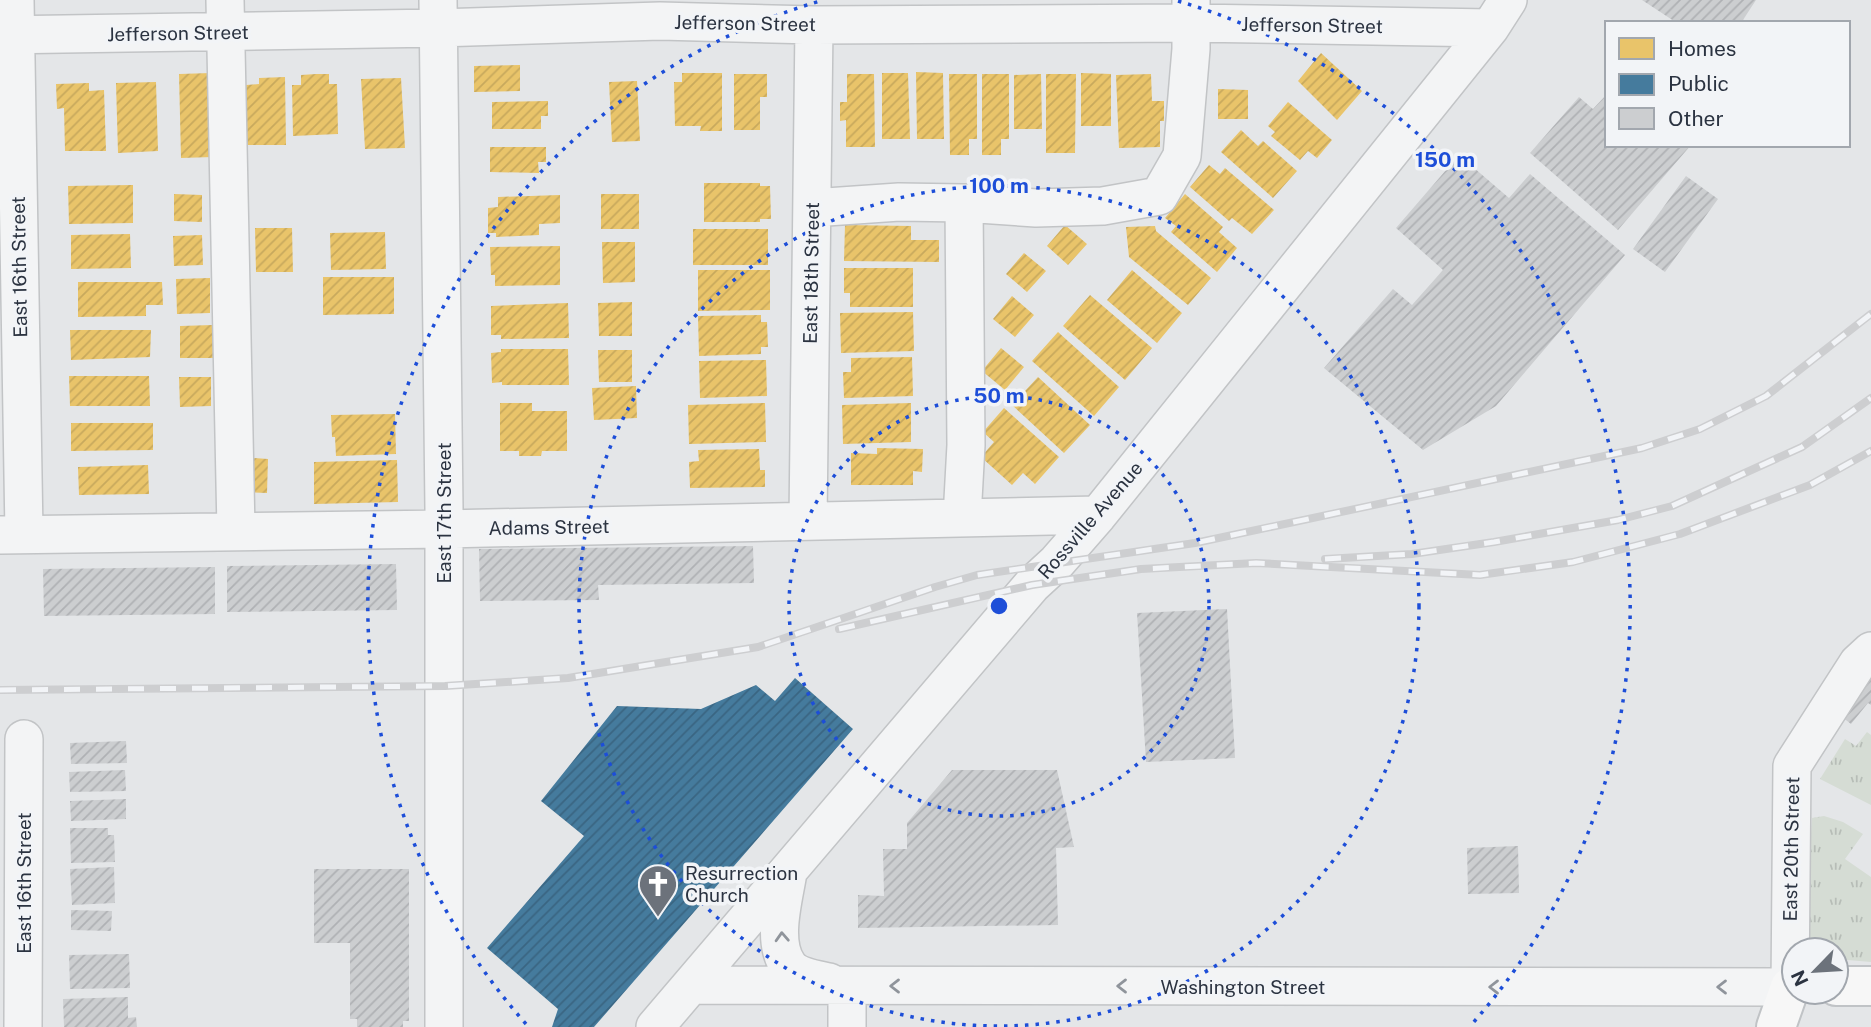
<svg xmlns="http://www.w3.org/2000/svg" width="1871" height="1027" font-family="'Public Sans',sans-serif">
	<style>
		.grass { fill: url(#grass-tufts) }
		.homes { fill: url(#homes-hatch) }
		.public { fill: url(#public-hatch) }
		.building { fill: url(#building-hatch) }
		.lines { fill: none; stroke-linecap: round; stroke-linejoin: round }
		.minor-casing { stroke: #c2c4c6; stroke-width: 40 }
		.major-casing { stroke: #c0c3c6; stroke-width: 42 }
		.minor { stroke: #f3f4f5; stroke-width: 37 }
		.major { stroke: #f7f7f7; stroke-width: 38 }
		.rail-casing { stroke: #cdced0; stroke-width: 8 }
		.rail { stroke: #f2f4f7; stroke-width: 5; stroke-dasharray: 16; stroke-linecap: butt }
		.oneway { stroke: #8f949b }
		.ring { fill: none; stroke: #1d4ed8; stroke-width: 3.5; stroke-dasharray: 3.5 7 }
		.labels { text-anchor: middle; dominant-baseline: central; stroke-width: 7; stroke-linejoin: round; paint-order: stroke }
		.street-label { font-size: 19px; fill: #2b3341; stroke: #f2f4f7 }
		.poi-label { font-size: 19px; fill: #2b3341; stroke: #f2f4f7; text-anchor: start }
		.centre { fill: #1d4ed8; stroke: #f2f4f7; stroke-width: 3.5 }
		.ring-label { font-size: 21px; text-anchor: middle; font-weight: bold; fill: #1d4ed8; stroke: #f2f4f7; stroke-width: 7; stroke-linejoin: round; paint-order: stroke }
	</style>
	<defs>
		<pattern id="grass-tufts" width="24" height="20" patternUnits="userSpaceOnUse" patternTransform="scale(1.75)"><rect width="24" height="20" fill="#d5dcd4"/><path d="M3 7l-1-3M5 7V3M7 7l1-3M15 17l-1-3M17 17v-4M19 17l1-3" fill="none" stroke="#b7bdb7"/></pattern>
		<pattern id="homes-hatch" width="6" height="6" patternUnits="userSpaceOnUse" patternTransform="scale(1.75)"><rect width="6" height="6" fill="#e9c46a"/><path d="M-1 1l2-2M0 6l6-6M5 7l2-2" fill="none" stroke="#c8a95d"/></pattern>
		<pattern id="public-hatch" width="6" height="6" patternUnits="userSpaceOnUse" patternTransform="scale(1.75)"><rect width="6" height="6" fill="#457b9d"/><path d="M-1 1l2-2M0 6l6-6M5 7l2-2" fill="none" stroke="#3a6582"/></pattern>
		<pattern id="building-hatch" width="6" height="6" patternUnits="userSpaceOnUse" patternTransform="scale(1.75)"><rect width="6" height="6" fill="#ccced0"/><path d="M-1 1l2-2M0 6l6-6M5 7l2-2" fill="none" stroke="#afb1b4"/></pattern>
	</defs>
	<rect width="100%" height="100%" fill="#e4e6e8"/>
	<!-- grass -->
	<path class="grass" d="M1867 732 1871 735V805L1820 779 1845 739 1856 746Z
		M1824 816 1843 822 1863 834 1845 859 1871 877V962L1836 959V950H1818L1808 937 1805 926 1812 818Z"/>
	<!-- homes -->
	<path class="homes" d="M1321 53 1362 91 1337 120 1298 81Z
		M520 65V91L474 92V66Z
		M916 72 943 73 944 139H917Z
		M211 73 213 157 181 158 179 74Z
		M682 73H722V131H700L701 126H675L674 82H682Z
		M882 73H908L910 139H882Z
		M1081 73 1111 74V126H1081Z
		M316 74H329V84H337L338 134 293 136 292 85H301V75Z
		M734 74H767V97H760V130H734Z
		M847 74H874L875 147H846V120L840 121V102H847Z
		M949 74H977V139H969V155H950Z
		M982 74H1009V139H1001V155H982Z
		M1041 74 1042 129H1014V75Z
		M1046 74H1076L1075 153H1046Z
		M1151 74 1152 101H1164V121H1160V147L1119 148 1116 75Z
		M285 77 286 145H246V85L259 84V78Z
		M401 78 405 148 365 149 361 79Z
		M637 81 640 141 612 142 609 82Z
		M156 82 158 151 118 153 116 83Z
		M89 83V91L104 90 106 151H65L64 108 57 109 56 84Z
		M1218 89 1248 90V119H1218Z
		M548 101V116H541V129H492V102Z
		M1288 102 1332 140 1317 158 1308 151 1300 160 1271 136 1275 132 1268 126Z
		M1241 130 1258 146 1263 141 1297 171 1273 198 1221 152Z
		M490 147H546V162H538L539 173 490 172Z
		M1209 165 1220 174 1225 168 1274 210 1252 234 1232 218 1229 221 1190 187Z
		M704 183H760V186H770L771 219H760V222H704Z
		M133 185V223L69 224 68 186Z
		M174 194 202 195V222L174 221Z
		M601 194H639V229H601Z
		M1185 194 1223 227 1219 232 1237 248 1217 272 1171 232 1176 226 1165 218Z
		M560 195V223L539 224V235L496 237V233H488V208L498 207V197Z
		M845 225 911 226V240H939V262L844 261Z
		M1065 225 1087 244 1068 265 1047 246Z
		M1155 226 1156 231 1211 278 1188 305 1129 257 1126 227Z
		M255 228H292L293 272H256Z
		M693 229H768V265H693Z
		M385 232 386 269 331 270 330 233Z
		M130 234 131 268 71 269V235Z
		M202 235 203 265 174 266 173 236Z
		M602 242H635V282L603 283Z
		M560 246V285L495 286V275H491L490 247Z
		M1024 253 1046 271 1027 292 1006 274Z
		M844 268H913V307H850V293H844Z
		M698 270H770V310L698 311Z
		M1132 270 1182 313 1157 343 1107 300Z
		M323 277H394V314L323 315Z
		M210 278V313L177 314 176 279Z
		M78 282H162L163 305H146V316L78 317Z
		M1090 295 1152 348 1125 380 1063 326Z
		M1012 296 1034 315 1015 337 993 319Z
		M632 302V336H599L598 303Z
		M568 303 569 338 501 339V335H491V306Z
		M913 312 914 351 841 353 840 313Z
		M761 315V322H767L768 347H761V354L699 356 698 316Z
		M213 325V358H180V326Z
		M70 330H151L150 357 71 360Z
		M1058 332 1119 387 1094 416 1032 361Z
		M1001 348 1024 367 1005 390 982 371Z
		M501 349H568L569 385H502V382L492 383 491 353 501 352Z
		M598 350H632V382H599Z
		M912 357 913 396 844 398 843 372H851V358Z
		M766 360 767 396 700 398 699 361Z
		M69 376H149L150 406H70Z
		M179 377H211V406L180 407Z
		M1038 377 1090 425 1064 453 1012 405Z
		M636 386 637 418 594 420 592 388Z
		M500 403H532V411H567V451H542L541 456H519V451H500Z
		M765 403 766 442 689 444 688 405Z
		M911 403V442L843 444 842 405Z
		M1004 408 1059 457 1035 484 1023 473 1012 485 981 457 994 442 983 432Z
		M395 414 396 454 336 456 335 437H332L331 415Z
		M71 423H153V450L71 451Z
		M877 448 923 449 922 472 913 471V485H851V453L877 454Z
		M759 449 760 470H765V487L690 488 689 462 699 461 698 450Z
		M238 457 268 459 267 493 238 492Z
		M397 460 398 502 314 504V462Z
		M148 465 149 494 79 495 78 467Z"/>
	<!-- public -->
	<path class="public" d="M795 678 853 729 594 1027H552L558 1009 487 948 584 836 541 801 617 706 701 709 756 685 775 701Z"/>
	<!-- building -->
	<path class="building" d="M1642 0H1756L1741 23H1677Z
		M1607 94V145H1691L1618 230 1530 153 1579 97 1593 109Z
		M1459 155 1509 198 1530 174 1625 255 1496 406 1423 450 1324 368 1393 289 1412 305 1443 270 1396 228Z
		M1686 176 1718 199 1665 272 1633 249Z
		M753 546 754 583 598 585 599 600 480 601 479 549Z
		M396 564 397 610 227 612V566Z
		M215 567V614L44 616 43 569Z
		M1227 609 1235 758 1146 762 1137 613Z
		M1871 673V705L1868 703 1851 724 1842 717Z
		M126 741 127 763 71 764 70 743Z
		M125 770 126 791 70 792 69 772Z
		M952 770H1057L1074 847 1056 848 1058 925 858 928V895L884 896 883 849H907V823Z
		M126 799V819L71 821 70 801Z
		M70 828H108V835H114L115 862 71 863Z
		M1518 846 1519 893 1468 894 1467 848Z
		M114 867 115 903 72 905 70 869Z
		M314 869H409V1021H403V1027H357V1019H350V943H314Z
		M71 910 112 911 111 931 71 930Z
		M129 954 130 988 70 989 69 955Z
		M128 997V1018L136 1017 137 1027H64L63 999Z"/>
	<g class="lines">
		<!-- minor casing -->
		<g class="minor-casing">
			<path id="minor" d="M15 0 24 534
				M225 0 236 531
				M438 0 444 509V1027
				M0 35 438 28 660 21 814 25 1192 23 1490 28
				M812 208 899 202 964 203
				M962 518 966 445 964 203 1036 208 1103 206 1159 196 1182 156 1191 49V0
				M808 521 814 25
				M0 535 444 529 1098 515
				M788 872C784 899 771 941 788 965 796 977 816 979 829 982
				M692 985 1790 987 1792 766 1858 663 1871 651
				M847 986V1027
				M23 1027 24 739
				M655 1027 1032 585 1057 562 1098 515 1490 28 1508 0"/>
		</g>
		<!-- major casing -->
		<g class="major-casing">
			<path id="major" d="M1836 986H1871
				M1776 1027 1790 987"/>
		</g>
		<!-- minor -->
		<use href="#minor" class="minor"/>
		<!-- major -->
		<use href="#major" class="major"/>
		<!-- rail casing -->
		<g class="rail-casing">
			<path id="rail" d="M1325 559 1412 554 1494 542 1618 520 1672 506 1802 447 1871 398
				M839 629 1032 585 1141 569 1256 563 1480 575 1573 562 1680 534 1810 485 1871 451
				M0 690 445 686 568 678 758 647 935 587 977 575 1195 543 1642 448 1700 429 1766 396 1871 314"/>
		</g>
		<!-- rail -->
		<use href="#rail" class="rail"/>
	</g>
	<!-- one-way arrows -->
	<defs><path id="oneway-chevron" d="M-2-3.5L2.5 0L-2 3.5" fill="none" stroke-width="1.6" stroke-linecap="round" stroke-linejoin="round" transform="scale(1.75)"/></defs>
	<g class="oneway">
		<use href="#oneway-chevron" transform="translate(782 937) rotate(-93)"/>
		<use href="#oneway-chevron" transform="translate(895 986) rotate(-180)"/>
		<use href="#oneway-chevron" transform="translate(1122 986) rotate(-180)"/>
		<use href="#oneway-chevron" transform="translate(1494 987) rotate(-180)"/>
		<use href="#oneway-chevron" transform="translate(1722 987) rotate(-180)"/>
	</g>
	<!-- distance rings -->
	<g class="ring">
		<circle cx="999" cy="606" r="210"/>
		<circle cx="999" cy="606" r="420"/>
		<path d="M526 1024A631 631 0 0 1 820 1M1178 1A631 631 0 0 1 1472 1024"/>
	</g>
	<!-- icons -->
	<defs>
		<g id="church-pin" transform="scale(2.0125)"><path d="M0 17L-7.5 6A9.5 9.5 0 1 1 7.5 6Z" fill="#6c727b" stroke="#f2f4f7"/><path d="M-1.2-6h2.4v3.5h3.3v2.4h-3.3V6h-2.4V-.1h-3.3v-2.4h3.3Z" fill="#fff"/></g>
	</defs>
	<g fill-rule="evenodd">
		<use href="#church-pin" x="658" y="884"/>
	</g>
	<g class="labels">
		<!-- street labels -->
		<g class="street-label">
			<text transform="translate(745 23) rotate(1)">Jefferson Street</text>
			<text transform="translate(1312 25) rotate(1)">Jefferson Street</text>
			<text transform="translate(178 33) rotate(-1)">Jefferson Street</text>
			<text transform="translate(19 267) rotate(-91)">East 16th Street</text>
			<text transform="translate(811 273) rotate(-89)">East 18th Street</text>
			<text transform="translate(444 513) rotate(-90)">East 17th Street</text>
			<text transform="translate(1090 520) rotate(-49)">Rossville Avenue</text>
			<text transform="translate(549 527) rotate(-1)">Adams Street</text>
			<text transform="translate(1791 849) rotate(-89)">East 20th Street</text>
			<text transform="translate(24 883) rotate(-90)">East 16th Street</text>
			<text x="1243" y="987">Washington Street</text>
		</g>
		<!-- poi labels -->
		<g class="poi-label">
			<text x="685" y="873">Resurrection<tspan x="685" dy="22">Church</tspan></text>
		</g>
	</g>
	<circle cx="999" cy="606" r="10" class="centre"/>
	<g class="ring-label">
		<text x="1445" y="167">150 m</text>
		<text x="999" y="193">100 m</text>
		<text x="999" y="403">50 m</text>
	</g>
	<!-- legend -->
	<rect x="1605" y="21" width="245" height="126" fill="#f2f4f7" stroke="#a2a7ae" stroke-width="2"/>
	<rect x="1619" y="38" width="35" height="21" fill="#e9c46a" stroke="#a2a7ae" stroke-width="2"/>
	<text x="1668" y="56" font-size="21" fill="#2b3341">Homes</text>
	<rect x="1619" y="74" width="35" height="21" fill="#457b9d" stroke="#a2a7ae" stroke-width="2"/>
	<text x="1668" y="91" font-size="21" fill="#2b3341">Public</text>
	<rect x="1619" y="108" width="35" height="21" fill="#ccced0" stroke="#a2a7ae" stroke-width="2"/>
	<text x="1668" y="126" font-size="21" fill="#2b3341">Other</text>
	<!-- north arrow -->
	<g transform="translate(1815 971) rotate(245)"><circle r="33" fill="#f2f4f7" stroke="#a2a7ae" stroke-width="2"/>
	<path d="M0-5L12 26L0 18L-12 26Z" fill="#6c727b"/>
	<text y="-10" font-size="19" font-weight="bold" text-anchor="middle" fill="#2b3341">N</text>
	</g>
</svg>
